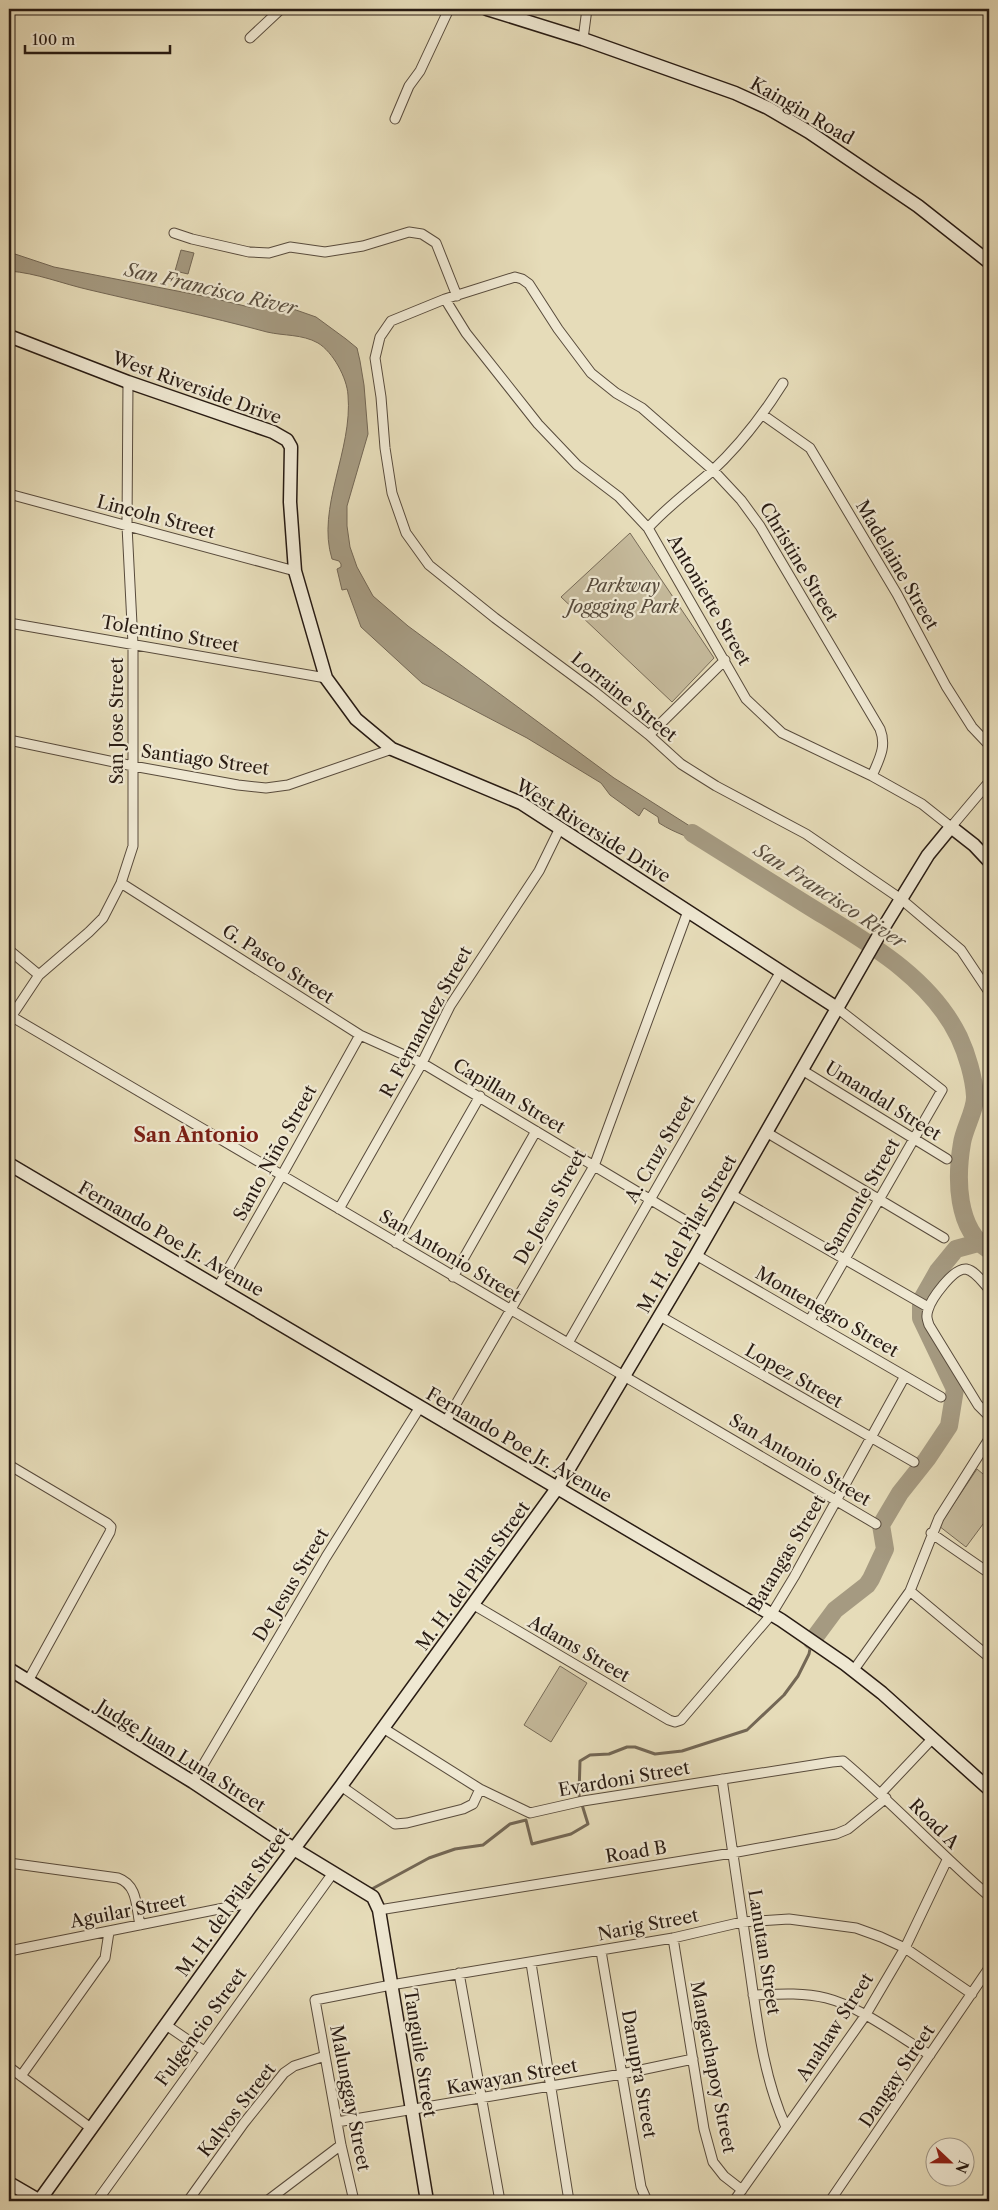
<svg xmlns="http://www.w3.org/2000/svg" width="998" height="2210" font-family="'Libre Caslon Text',serif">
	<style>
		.green { fill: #c6bb9d; stroke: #776b58 }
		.water { fill: #a59a81; stroke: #736755 }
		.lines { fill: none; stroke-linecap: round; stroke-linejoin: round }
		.stream { stroke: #736755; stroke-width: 3 }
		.river { stroke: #a59a81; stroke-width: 18 }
		.street-casing { stroke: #584b3c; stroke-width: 11 }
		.secondary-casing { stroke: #281b13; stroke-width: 15 }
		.street { stroke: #efe8d2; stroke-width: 9 }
		.secondary { stroke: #efe8d2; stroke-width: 12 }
		.labels { text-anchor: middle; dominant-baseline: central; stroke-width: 4.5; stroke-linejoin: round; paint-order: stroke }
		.street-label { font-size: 18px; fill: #281b13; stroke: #efe8d2 }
		.park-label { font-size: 18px; font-style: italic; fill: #574b3c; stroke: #efe8d2 }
		.water-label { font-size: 19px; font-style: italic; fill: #5a4e3f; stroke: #efe8d2 }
		.quarter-label { font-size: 20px; font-weight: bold; fill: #7a1f14; stroke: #efe8d2 }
	</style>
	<rect width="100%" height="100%" fill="#e6dcb9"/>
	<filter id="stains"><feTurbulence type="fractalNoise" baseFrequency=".004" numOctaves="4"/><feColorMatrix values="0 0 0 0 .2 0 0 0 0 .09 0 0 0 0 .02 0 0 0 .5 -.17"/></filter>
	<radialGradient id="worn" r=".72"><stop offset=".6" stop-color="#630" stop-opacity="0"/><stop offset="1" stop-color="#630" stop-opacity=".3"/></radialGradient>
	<!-- green -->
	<path class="green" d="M630 533 714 658 672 702 561 597Z
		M977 1469 989 1479V1516L966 1547 939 1526Z
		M560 1666 587 1683 551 1742 524 1725Z"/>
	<!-- water -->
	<path class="water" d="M181 250 194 253 188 274 175 271Z
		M9 252 54 267 208 297 249 307H283L296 310 316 317 346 339 357 348 360 361 364 385 368 434 347 506V526L350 547 357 567 373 596 408 626 614 778 715 842 711 847C693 838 676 834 659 823L658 817 644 808 639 816 610 795 601 783 527 738 422 683 361 627 347 589 342 590 337 569 341 567V564L339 561 332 559C316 508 353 450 348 395 347 378 333 352 318 343 302 334 284 336 267 332 208 316 149 304 90 290 63 284 37 273 9 271Z"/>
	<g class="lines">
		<!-- stream -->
		<path class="stream" d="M370 1890 429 1858 455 1849 483 1845 510 1824 526 1820 532 1844 571 1834 588 1824 579 1795 580 1761 590 1755 609 1754 627 1747H635L655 1754 682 1751 747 1730 784 1695 798 1676 809 1654 811 1644"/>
		<!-- river -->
		<path class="river" d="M692 833C731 857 769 881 807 905 863 940 929 975 959 1037 967 1054 974 1078 975 1096 976 1109 964 1129 962 1143 956 1178 956 1229 989 1250
			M812 1641 835 1610 867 1585 871 1579 885 1549 881 1525 900 1493 927 1459 949 1426 955 1389 921 1318V1301L938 1271 956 1249 978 1243"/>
		<!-- street casing -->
		<g class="street-casing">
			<path id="street" d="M250 38 281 9
				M583 39 587 9
				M395 119 409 86 420 71 449 9
				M174 233 192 239 249 252 269 253 290 247 325 252 363 246 409 232 422 234 436 243 457 296
				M445 299 466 333 538 424 577 465 619 497 648 528 746 699 782 733 872 776 922 804 951 827 989 782
				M763 415 810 448 897 594 946 686 972 727 989 745
				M9 494 295 571
				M648 528C667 507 690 490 711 472 739 446 763 415 783 383
				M9 623 326 678
				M649 735 725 660
				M9 740 133 766 238 785 266 788 288 785 392 749
				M872 776C879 759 887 747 880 729L760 526 741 500 713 470 642 408 616 393 591 373 558 329 529 284 522 279 515 277 445 299 391 321 380 337 375 358 381 397 385 448 392 493 406 533 429 565 495 618 595 692 649 735 681 764 716 786 806 834 901 899 961 950 989 992
				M121 883 360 1035 422 1063 708 1234
				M9 950 39 975
				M9 1015 876 1524
				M11 1017 39 975 89 932 103 918 121 883 133 846V644L127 526 128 382
				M802 1070 947 1159
				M766 1132 944 1238
				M731 1194 928 1307
				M339 1209 422 1063 450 1006 539 871 560 828
				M396 1243 480 1096
				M696 1255 941 1397
				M453 1277 536 1131
				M218 1287 282 1175 360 1035
				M989 1289C983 1283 976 1271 966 1269 953 1268 931 1299 928 1310 926 1316 927 1319 929 1325L978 1405 989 1416
				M660 1316 914 1462
				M810 1320 942 1090 837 1008
				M568 1343 781 971
				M445 1423 594 1166 688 911
				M9 1465 107 1523 111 1527 110 1532 28 1681
				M931 1533 989 1573
				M910 1591 989 1657
				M474 1605 669 1720 675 1722 681 1720 771 1615 794 1577 905 1376
				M853 1671 910 1591 939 1518 989 1439
				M383 1728 480 1789 530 1813 583 1801 832 1762 843 1761C894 1804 939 1853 989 1896
				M722 1779C731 1841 740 1903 749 1964 757 2019 763 2077 786 2127
				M193 1782 326 1557 420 1407
				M341 1786 395 1824 407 1823 463 1809 473 1804 480 1789
				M881 1793 933 1738
				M9 1863 118 1878C138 1885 136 1907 140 1925
				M379 1910 732 1853 836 1834 848 1829 886 1798
				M673 1938 704 2129 713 2162 724 2176 742 2190
				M9 1951 254 1902
				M601 1951 641 2187 647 2201
				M531 1963 569 2201
				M459 1973 500 2201
				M753 1995C777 1994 802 1992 826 1998 859 2006 900 2037 930 2055
				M166 2025 204 2051
				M9 2067 92 2129
				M21 2076 105 1958 109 1932
				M337 2122 622 2074 693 2059
				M97 2201 333 1873
				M188 2201 244 2123 284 2073 294 2066 325 2056
				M267 2201 341 2145
				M354 2201 341 2145 315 2000 391 1985 673 1938 742 1922 789 1919 856 1928 881 1937 905 1948 972 1994
				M734 2201 865 2016 905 1948 947 1860
				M830 2201 989 1968"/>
		</g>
		<!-- secondary casing -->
		<g class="secondary-casing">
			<path id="secondary" d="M487 9 583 39 735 93 768 108 809 132 918 206 989 262
				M9 336 128 382 273 432 287 440 291 447 290 502 295 571 326 678 356 719 392 749 521 803 837 1008
				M9 1164 781 1620 845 1664 882 1693 989 1789
				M9 1669 193 1782 294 1849 373 1897 379 1910 427 2201
				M9 2183 40 2201
				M39 2201 254 1902 341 1786 558 1487 696 1255 879 935 928 855 951 827 974 845 989 861"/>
		</g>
		<!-- street -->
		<use href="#street" class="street"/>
		<!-- secondary -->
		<use href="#secondary" class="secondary"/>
	</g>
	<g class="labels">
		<!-- street labels -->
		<g class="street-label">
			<text transform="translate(802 111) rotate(30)">Kaingin Road</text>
			<text transform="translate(197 388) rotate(20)">West Riverside Drive</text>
			<text transform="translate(156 517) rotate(15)">Lincoln Street</text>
			<text transform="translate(799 562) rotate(59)">Christine Street</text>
			<text transform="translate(897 565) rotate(60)">Madelaine Street</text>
			<text transform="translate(709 600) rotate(60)">Antoniette Street</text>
			<text transform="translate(170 634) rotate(10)">Tolentino Street</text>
			<text transform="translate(624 697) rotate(39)">Lorraine Street</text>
			<text transform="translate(117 721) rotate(-90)">San Jose Street</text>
			<text transform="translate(205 760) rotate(8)">Santiago Street</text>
			<text transform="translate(593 831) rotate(32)">West Riverside Drive</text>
			<text transform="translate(278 964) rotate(33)">G. Pasco Street</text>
			<text transform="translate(426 1022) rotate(-61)">R. Fernandez Street</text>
			<text transform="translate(509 1096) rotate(31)">Capillan Street</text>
			<text transform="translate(883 1101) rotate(32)">Umandal Street</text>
			<text transform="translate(660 1149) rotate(-60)">A. Cruz Street</text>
			<text transform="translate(275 1153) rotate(-61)">Santo Niño Street</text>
			<text transform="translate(862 1197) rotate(-60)">Samonte Street</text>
			<text transform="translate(550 1207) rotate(-61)">De Jesus Street</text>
			<text transform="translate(687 1234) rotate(-60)">M. H. del Pilar Street</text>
			<text transform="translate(171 1239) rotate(30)">Fernando Poe Jr. Avenue</text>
			<text transform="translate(450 1256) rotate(31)">San Antonio Street</text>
			<text transform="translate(827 1312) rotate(30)">Montenegro Street</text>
			<text transform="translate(794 1376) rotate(30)">Lopez Street</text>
			<text transform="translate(519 1445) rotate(30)">Fernando Poe Jr. Avenue</text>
			<text transform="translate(800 1460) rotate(31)">San Antonio Street</text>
			<text transform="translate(787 1553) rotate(-59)">Batangas Street</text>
			<text transform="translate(473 1576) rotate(-54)">M. H. del Pilar Street</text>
			<text transform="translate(291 1585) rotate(-59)">De Jesus Street</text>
			<text transform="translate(579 1649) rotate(30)">Adams Street</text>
			<text transform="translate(181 1756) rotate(32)">Judge Juan Luna Street</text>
			<text transform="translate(624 1779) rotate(-10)">Evardoni Street</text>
			<text transform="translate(934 1824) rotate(45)">Road A</text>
			<text transform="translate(636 1852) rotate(-9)">Road B</text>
			<text transform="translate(233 1902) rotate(-54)">M. H. del Pilar Street</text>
			<text transform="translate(128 1911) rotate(-11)">Aguilar Street</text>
			<text transform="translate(648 1925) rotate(-11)">Narig Street</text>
			<text transform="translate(764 1952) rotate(81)">Lanutan Street</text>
			<text transform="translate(201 2027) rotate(-54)">Fulgencio Street</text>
			<text transform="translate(835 2027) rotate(-57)">Anahaw Street</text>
			<text transform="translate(420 2053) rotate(81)">Tanguile Street</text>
			<text transform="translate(713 2067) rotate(79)">Mangachapoy Street</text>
			<text transform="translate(639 2074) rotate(80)">Danupra Street</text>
			<text transform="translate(897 2076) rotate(-56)">Dangay Street</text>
			<text transform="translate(512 2077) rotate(-10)">Kawayan Street</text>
			<text transform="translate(350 2098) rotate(79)">Malunggay Street</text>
			<text transform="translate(237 2110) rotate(-52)">Kalyos Street</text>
		</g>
		<!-- park labels -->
		<g class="park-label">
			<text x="623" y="586">Parkway<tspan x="623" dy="21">Joggging Park</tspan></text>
		</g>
		<!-- water labels -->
		<g class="water-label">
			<text transform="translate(211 289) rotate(13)">San Francisco River</text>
			<text transform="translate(830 896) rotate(33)">San Francisco River</text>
		</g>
		<!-- quarter labels -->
		<g class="quarter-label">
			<text x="196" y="1135">San Antonio</text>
		</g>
	</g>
	<!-- margin -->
	<rect width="998" height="2210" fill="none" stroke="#e6dcb9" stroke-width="30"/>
	<rect x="10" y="10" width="978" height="2190" fill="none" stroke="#281b13" stroke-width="2.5"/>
	<rect x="15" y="15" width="968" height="2180" fill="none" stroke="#281b13"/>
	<!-- north arrow -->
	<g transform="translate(950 2162) rotate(112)"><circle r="24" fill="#efe8d2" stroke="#9f9686"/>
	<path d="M0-4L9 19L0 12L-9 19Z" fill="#8f2418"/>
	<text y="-8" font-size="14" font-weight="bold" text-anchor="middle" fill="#281b13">N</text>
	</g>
	<!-- scale -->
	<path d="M25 45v8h145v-8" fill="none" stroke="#281b13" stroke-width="2.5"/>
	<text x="32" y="45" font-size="15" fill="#281b13" stroke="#efe8d2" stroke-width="4" paint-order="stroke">100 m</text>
	<rect width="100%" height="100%" filter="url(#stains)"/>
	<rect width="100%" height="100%" fill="url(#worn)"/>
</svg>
